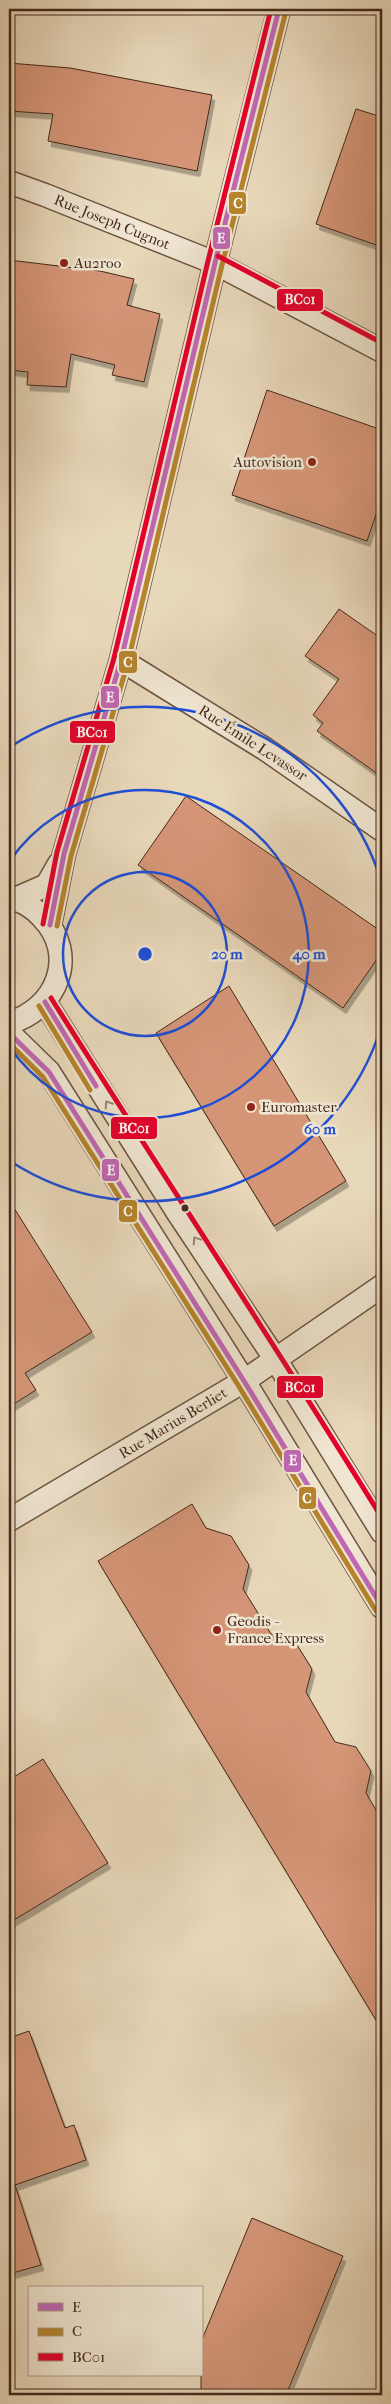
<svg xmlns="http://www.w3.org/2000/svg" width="391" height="2404" font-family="'IM FELL French Canon',serif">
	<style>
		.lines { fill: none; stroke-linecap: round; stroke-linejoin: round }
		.stream { stroke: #797e7b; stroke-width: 9 }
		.building { fill: #d59678; stroke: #44281b; filter: url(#shadow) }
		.street-casing { stroke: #6d5443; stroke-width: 25 }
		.street { stroke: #f0e6d2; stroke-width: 22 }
		.bus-1-casing { stroke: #f0e6d2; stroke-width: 9 }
		.bus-2-casing { stroke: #f0e6d2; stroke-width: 9 }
		.bus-3-casing { stroke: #f0e6d2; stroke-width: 9 }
		.bus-1 { stroke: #c068b5; stroke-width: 5 }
		.bus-2 { stroke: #b5842c; stroke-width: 5 }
		.bus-3 { stroke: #e4002b; stroke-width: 5 }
		.oneway { stroke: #9a8776 }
		.ring { fill: none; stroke: #1d4ed8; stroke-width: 2.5 }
		.poi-dot { fill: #8f2418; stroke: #f0e6d2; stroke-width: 2 }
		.bus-dot { fill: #44281b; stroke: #f0e6d2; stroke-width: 2 }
		.labels { text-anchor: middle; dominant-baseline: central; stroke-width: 5; stroke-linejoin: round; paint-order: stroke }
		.street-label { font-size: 15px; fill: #44281b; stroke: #f0e6d2 }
		.poi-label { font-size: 15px; fill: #44281b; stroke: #f0e6d2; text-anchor: start }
		.centre { fill: #1d4ed8; stroke: #f0e6d2; stroke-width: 2.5 }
		.ring-label { font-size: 15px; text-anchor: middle; font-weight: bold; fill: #1d4ed8; stroke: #f0e6d2; stroke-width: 5; stroke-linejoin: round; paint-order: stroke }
		.line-badge { stroke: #f0e6d2; stroke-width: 2 }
		.badge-label { font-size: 14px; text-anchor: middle; font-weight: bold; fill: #fff }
	</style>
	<defs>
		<filter id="shadow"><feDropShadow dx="3" dy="5.5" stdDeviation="0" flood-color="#0004"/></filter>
	</defs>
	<rect width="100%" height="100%" fill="#e8d8ba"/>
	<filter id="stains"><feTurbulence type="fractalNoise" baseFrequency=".004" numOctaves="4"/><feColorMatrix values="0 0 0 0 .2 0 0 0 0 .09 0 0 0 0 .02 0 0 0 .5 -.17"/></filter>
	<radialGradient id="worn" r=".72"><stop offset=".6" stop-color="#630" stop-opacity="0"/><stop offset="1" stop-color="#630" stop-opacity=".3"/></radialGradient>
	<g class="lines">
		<!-- stream -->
		<path class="stream" d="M329 9H333"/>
	</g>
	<!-- building -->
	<path class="building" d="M9 63 70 68 212 95 197 171 48 141 53 114 9 111Z
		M356 109 382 117V247L316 224Z
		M9 260 100 271 134 279 127 305 160 314 144 382 112 375 115 365 71 354 66 387 27 385 28 372 9 370Z
		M267 390 382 430V497L367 541 232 495Z
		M339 609 382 639V777L317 731 323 723 313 715 339 679 305 656Z
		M186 796 382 932V952L343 1008 138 865Z
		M229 986 346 1181 274 1226 156 1033Z
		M9 1200 92 1332 25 1373 36 1390 9 1407Z
		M192 1504 206 1528 231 1536 249 1565 243 1589 271 1634 294 1640 312 1669 306 1692 335 1742 356 1747 371 1771 366 1793 382 1820V2030L98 1561Z
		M43 1759 108 1863 9 1923V1780Z
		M29 2031 65 2128 74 2125 86 2160 15 2185 41 2265 9 2274V2038Z
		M252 2218 343 2256 286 2395H201V2342Z"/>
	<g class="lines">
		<!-- street casing -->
		<g class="street-casing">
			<path id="street" d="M9 182 45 195 215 263 382 351
				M121 660 265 749 382 830
				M9 899C21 899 34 908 42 917 79 955 57 1009 9 1023
				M15 899 47 885 59 864
				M50 925 64 854 121 660 215 263 279 9
				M45 1002 178 1213 276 1360 382 1532
				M9 1033 49 1072 244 1381 382 1607
				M9 1520 244 1381 382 1286"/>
		</g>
		<!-- street -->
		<use href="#street" class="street"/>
		<!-- bus-1 casing -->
		<g class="bus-1-casing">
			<path id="bus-1" d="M50 925 64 854 121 660 215 263 279 9
				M45 1002 96 1086
				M9 1033 49 1072 244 1381 382 1607"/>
		</g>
		<!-- bus-2 casing -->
		<g class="bus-2-casing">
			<path id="bus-2" d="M57 926 71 856 128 662 222 265 286 11
				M39 1006 90 1090
				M9 1043 43 1077 238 1385 376 1611"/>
		</g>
		<!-- bus-3 casing -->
		<g class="bus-3-casing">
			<path id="bus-3" d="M218 256 382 343
				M43 924 57 852 114 658 208 261 271 9
				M51 998C161 1172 274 1343 382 1518"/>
		</g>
		<!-- bus-1 -->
		<use href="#bus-1" class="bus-1"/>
		<!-- bus-2 -->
		<use href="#bus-2" class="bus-2"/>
		<!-- bus-3 -->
		<use href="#bus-3" class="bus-3"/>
	</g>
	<!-- one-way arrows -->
	<defs><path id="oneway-chevron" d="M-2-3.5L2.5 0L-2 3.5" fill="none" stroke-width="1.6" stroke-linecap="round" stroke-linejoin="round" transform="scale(1.25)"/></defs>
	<g class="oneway">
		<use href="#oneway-chevron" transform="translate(108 1104) rotate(-123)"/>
		<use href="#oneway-chevron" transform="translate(196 1240) rotate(-124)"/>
	</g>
	<!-- distance rings -->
	<g class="ring">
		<circle cx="145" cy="954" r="82"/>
		<path d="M9 862A164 164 0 1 1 9 1046"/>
		<path d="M382 1024A247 247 0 0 1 10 1161M10 747A247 247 0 0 1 382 884"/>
	</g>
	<!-- markers -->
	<g class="poi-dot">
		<circle cx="64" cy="263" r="5"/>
		<circle cx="312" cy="462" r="5"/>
		<circle cx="251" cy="1107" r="5"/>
		<circle cx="217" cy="1630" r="5"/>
	</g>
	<circle class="bus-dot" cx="185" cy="1208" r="4.5"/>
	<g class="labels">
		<!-- street labels -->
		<g class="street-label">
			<text transform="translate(112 222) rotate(22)">Rue Joseph Cugnot</text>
			<text transform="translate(253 743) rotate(33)">Rue Émile Levassor</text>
			<text transform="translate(173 1423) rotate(-31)">Rue Marius Berliet</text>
		</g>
		<!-- poi labels -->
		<g class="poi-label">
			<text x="74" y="263">Au2roo</text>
			<text x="302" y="462" text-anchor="end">Autovision</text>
			<text x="261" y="1107">Euromaster</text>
			<text x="227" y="1621">Geodis -<tspan x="227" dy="17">France Express</tspan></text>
		</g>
	</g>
	<circle cx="145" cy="954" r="8" class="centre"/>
	<g class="ring-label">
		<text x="227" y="959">20 m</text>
		<text x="309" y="959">40 m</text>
		<text x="320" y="1134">60 m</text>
	</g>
	<g class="line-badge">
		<rect x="228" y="191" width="19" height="24" rx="5" fill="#b5842c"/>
		<rect x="212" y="226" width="19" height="24" rx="5" fill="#c068b5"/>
		<rect x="276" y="288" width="48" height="24" rx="5" fill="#e4002b"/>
		<rect x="118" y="650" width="20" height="24" rx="5" fill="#b5842c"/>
		<rect x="100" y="685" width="20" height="24" rx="5" fill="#c068b5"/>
		<rect x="69" y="720" width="47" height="24" rx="5" fill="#e4002b"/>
		<rect x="110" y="1116" width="48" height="24" rx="5" fill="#e4002b"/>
		<rect x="101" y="1158" width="19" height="24" rx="5" fill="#c068b5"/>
		<rect x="118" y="1199" width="20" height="24" rx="5" fill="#b5842c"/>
		<rect x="276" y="1375" width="48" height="24" rx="5" fill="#e4002b"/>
		<rect x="283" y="1449" width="19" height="24" rx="5" fill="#c068b5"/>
		<rect x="298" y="1486" width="19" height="24" rx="5" fill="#b5842c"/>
	</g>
	<g class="badge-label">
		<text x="238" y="208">C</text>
		<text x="221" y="243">E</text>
		<text x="300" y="304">BC01</text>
		<text x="128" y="667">C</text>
		<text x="110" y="702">E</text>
		<text x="92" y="737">BC01</text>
		<text x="134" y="1133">BC01</text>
		<text x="111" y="1175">E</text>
		<text x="128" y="1216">C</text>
		<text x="300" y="1392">BC01</text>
		<text x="293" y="1465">E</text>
		<text x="307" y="1503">C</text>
	</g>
	<!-- margin -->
	<rect width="391" height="2404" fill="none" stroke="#e8d8ba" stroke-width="30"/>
	<rect x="10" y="10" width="371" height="2384" fill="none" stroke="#44281b" stroke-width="2.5"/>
	<rect x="15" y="15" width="361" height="2374" fill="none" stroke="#44281b"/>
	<!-- legend -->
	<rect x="28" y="2286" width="175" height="90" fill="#f0e6d2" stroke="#ab9a89"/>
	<rect x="38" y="2303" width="25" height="8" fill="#c068b5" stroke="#ab9a89"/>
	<text x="72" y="2312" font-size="15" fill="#44281b">E</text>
	<rect x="38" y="2328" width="25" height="8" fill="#b5842c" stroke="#ab9a89"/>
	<text x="72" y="2336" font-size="15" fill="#44281b">C</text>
	<rect x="38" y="2353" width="25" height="8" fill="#e4002b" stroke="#ab9a89"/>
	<text x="72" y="2362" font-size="15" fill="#44281b">BC01</text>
	<rect width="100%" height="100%" filter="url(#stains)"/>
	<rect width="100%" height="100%" fill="url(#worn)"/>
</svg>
